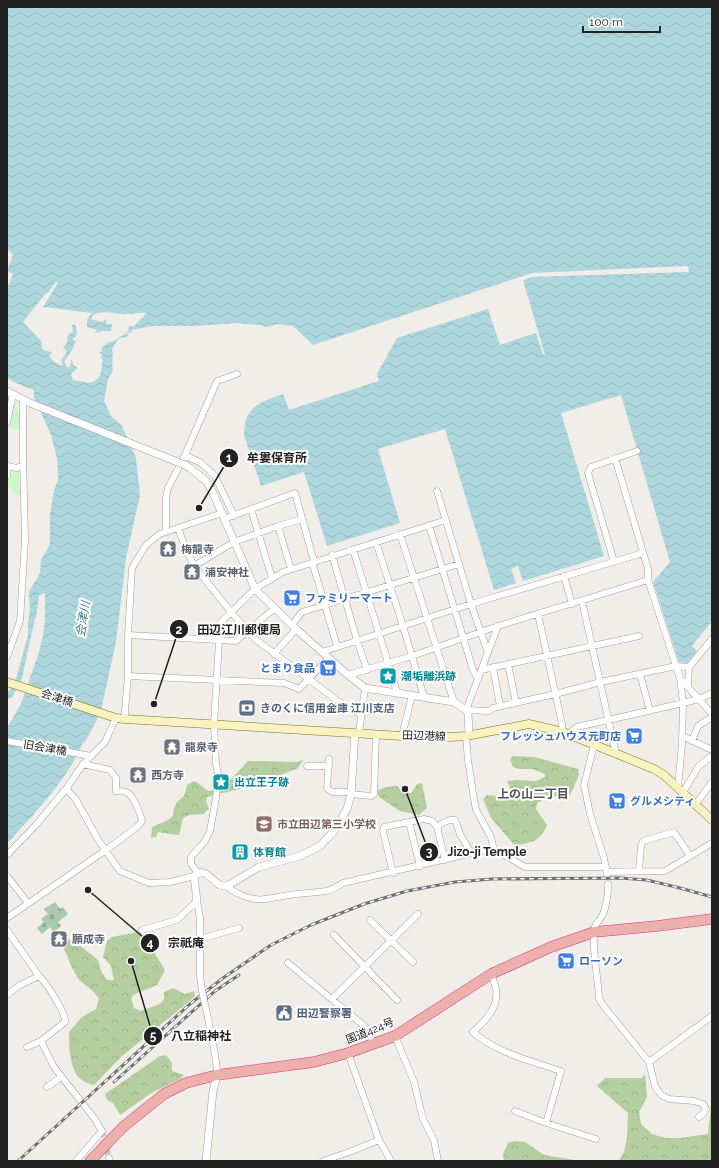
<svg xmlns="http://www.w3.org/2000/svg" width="719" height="1168" font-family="Raleway,'Noto Sans JP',sans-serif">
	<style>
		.forest { fill: url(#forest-crowns) }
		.cemetery { fill: url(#cemetery-stones) }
		.park { fill: #cdf7ca }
		.water { fill: url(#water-waves); fill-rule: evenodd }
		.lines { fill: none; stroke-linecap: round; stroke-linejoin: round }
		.minor-tunnel { stroke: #c8c4c1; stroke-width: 6; stroke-dasharray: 6 3; stroke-linecap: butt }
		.minor-casing { stroke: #9f9f9f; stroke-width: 7 }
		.tertiary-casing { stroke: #9f9f9f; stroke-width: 8 }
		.secondary-casing { stroke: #76730c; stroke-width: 9 }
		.trunk-casing { stroke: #d2337f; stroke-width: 11 }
		.minor { stroke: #fff; stroke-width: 6 }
		.tertiary { stroke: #fff; stroke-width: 7 }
		.secondary { stroke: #f7f2c2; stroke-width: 8 }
		.trunk { stroke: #edb0ac; stroke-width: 10 }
		.rail-casing { stroke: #707070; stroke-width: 3 }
		.rail { stroke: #fff; stroke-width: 1.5; stroke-dasharray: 4.5; stroke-linecap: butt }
		.minor-bridge-casing { stroke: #9f9f9f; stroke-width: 7; stroke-linecap: butt }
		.tertiary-bridge-casing { stroke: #9f9f9f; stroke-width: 8; stroke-linecap: butt }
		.minor-bridge { stroke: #fff; stroke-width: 6 }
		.tertiary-bridge { stroke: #fff; stroke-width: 7 }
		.labels { text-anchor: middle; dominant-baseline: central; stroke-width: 4; stroke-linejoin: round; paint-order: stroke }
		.worship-label { font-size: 11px; font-weight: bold; fill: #5b616d; stroke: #fff; text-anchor: start }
		.shop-label { font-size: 11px; font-weight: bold; fill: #366cbe; stroke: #fff; text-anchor: start }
		.culture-label { font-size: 11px; font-weight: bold; fill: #0d838f; stroke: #fff; text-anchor: start }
		.street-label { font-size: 11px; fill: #222; stroke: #fff }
		.service-label { font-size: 11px; font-weight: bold; fill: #4e5e75; stroke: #fff; text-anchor: start }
		.education-label { font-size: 11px; font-weight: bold; fill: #785e54; stroke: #fff; text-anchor: start }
		.water-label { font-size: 12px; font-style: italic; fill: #487a96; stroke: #fff }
		.neighbourhood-label { font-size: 12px; font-weight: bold; fill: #555; stroke: #fff }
		.leader { fill: none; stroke: #222; stroke-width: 1.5 }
		.callout-dot { fill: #222; stroke: #fff; stroke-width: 1.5 }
		.mark-label { font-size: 12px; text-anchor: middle; font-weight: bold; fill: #fff }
		.callout-label { font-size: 12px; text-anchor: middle; font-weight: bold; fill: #222; stroke: #fff; stroke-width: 4; stroke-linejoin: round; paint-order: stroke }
	</style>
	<defs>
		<pattern id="forest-crowns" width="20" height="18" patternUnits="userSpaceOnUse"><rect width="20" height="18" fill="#b4cea0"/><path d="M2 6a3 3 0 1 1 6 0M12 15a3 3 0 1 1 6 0" fill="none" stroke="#9ab18a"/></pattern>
		<pattern id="cemetery-stones" width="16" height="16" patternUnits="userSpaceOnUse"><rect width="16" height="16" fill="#abc9ac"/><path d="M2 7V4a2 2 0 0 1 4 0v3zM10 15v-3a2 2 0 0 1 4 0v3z" fill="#93ac94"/></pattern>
		<pattern id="water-waves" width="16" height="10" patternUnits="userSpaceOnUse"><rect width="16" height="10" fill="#add7dc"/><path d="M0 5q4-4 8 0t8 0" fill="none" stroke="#95b8bc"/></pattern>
	</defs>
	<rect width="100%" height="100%" fill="#f1ede9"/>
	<!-- forest -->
	<path class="forest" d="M512 756 534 757 578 769 579 775 570 795 549 797 537 803 536 809 547 825C539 843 533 841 515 846L491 818 483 799 487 795 498 796 509 795 511 791 507 781 517 780 536 781 545 777V774L532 769H519L513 767 510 760Z
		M303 760 298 768 256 785 207 797 206 802 209 809 203 814 189 815 183 818 179 835 170 834 158 832 156 837 151 838 152 827 168 820 173 816 174 808 177 802 184 796 187 785 194 781 198 783 208 791 222 789 248 761 297 762Z
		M422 783 427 808 419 815 400 811 379 797 376 791 386 787 398 786 402 793H411L417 784Z
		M138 932 145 938 165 970 157 985 133 995 131 999 134 1008 141 1011 160 1004 164 999V992L173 988 185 994 194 991 195 996 180 1009 121 1057 94 1085C90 1084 85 1083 82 1080 69 1071 69 1045 69 1032L82 1017 96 1009 99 999 93 991 79 980 71 966 67 955 64 950 69 939 83 948 98 960 102 973 107 980H114L111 966 103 957 107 941 112 937Z
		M166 1055 172 1063V1071L184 1075 180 1079 153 1092 120 1115 113 1103 107 1100 105 1094 160 1056Z
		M645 1074 647 1097 639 1112 641 1124 652 1134 665 1138H681L708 1134 711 1105 712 1104V1161H618C629 1151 627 1127 628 1113L597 1086 605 1078H642Z
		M515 1141 525 1142 544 1155 581 1161H504L503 1154 508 1143Z"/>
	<!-- cemetery -->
	<path class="cemetery" d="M55 902 60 909 63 907 68 914 58 922 61 926 54 932 50 927 42 934 37 928 44 922 41 919 48 914 44 909Z"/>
	<!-- park -->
	<path class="park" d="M14 404C21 411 20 419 19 429L8 428Z
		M10 469H19L21 496 14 494 7 483Z"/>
	<!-- water -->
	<path class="water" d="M7 7H712V621L692 646 697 651 688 663 679 662 653 582 670 562 621 395 561 413 604 556 523 581 518 566 511 569 516 583 494 590 445 429 378 449 400 523 327 546 304 472 261 486 244 435C244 407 260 402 283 394L289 410 379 381 377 374 397 338 488 309 500 345 536 333 543 355H545L523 280 532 277 689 272 688 266 532 273 313 345 293 326 277 324 266 327 260 325 236 323 196 326H153L132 330V332L126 334 129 336C118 338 116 340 112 350 114 357 111 363 113 371L108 379 104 401 111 416 122 426 136 458 140 495 126 558 116 642 102 706 96 722 85 742H83C68 780 33 814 7 844V728L21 704 39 652 43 636 45 619V593L39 595 36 618H35L22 678 13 696 8 699 7 702V694L17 676 28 635V623L30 609 29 591 38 577 40 572 41 560 50 544V514L54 490 58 480 57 458 51 435 34 397V390L16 383 7 378V289L13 274 7 271 13 255 7 249ZM56 281 58 283 43 307 92 313 87 320V327L97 330 94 333 103 331H111L112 324H106L107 319 101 322 91 319 92 316C100 309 114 314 124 314 132 314 139 312 147 313L134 326H130L128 328 129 331 114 341 106 343 107 344 102 347V351L99 353 102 354 103 355 101 357 103 360C101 367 103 375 96 380 94 381 92 382 90 383L73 380 71 374 78 368 73 365 72 359 71 360V364L68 368 64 362 72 350 76 341 72 339 76 336 77 331 75 324 72 325 73 332 68 335 67 343 63 347 67 352 61 360 63 366C57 364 51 361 49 354L52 353 51 352 44 350 41 347 42 342 23 322 46 293H48Z"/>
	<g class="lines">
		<!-- minor-tunnel -->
		<path class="minor-tunnel" d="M102 1131 109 1158"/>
		<!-- minor casing -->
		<g class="minor-casing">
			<path id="minor" d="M7 422 13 394
				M185 455 217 381 237 374
				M615 458 648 569V580L676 666 680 678 712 714
				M7 466 17 468 19 467H23
				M7 476 8 466
				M437 491 471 604 488 653
				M251 509 272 578
				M224 519 295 493 314 561 313 565 337 646
				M429 525 473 670 478 679
				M278 526 291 569
				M178 528 185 547 194 566 231 612 255 639 346 707 361 714
				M166 532V498L168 488 185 455 201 463 215 476 234 516
				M400 534 454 702
				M376 542 403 626 424 697
				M353 549 397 692
				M332 555 357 640 367 670
				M614 562 588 473 591 467 637 451
				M194 566 234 542 278 526 302 519
				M564 576 572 604
				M582 601 616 754
				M538 614 562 724 563 732
				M292 625 302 612 459 564
				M498 626 466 710 489 711 493 708 555 694 601 682 676 666 689 667
				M128 635 236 641 275 608
				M322 652 471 604 643 553
				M274 654 296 629
				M7 657 20 621 25 540 23 457V400
				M508 664 516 703
				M493 667 500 706
				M481 670 639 636
				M640 674 650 711
				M348 675 412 656 498 626 648 580
				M128 676 284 683 299 689 329 658
				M688 686 689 667 712 639
				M125 719V710L128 676V635L132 568 146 545 160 534 222 513
				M359 733 365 688
				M568 734 577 727 683 703 699 699 712 693
				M402 736 412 695
				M466 736 468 760 474 799 476 810 491 837 494 851
				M682 736 712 750
				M7 741 91 756
				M692 741 698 726 712 717
				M594 745 584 785 590 814 604 858 607 875
				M329 759 327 788 329 790 333 792H351
				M307 766H329
				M678 788 682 744 683 703 680 678
				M66 789 75 798 99 841 120 871 149 883 170 882 194 876
				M683 792 699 766 712 756
				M351 794 371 796 374 794 376 734
				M695 805 712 782
				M409 822 420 866
				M437 827C442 823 448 819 455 820L460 834 471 853
				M7 855 35 826 66 789 83 764 105 742 116 718
				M639 871 641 846 643 841 674 832 690 856
				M607 872 665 871 712 843
				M198 873 191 864V857L205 841 210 831 216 798 218 774 216 764 214 724 219 641 221 622 255 589 283 572 446 520
				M393 873 383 831 384 827 424 819 432 821 437 827 445 860
				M7 876 28 903
				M608 884C608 895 607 905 603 914 600 920 594 925 594 930 592 952 598 976 599 998L602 1004 649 1062 655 1086 661 1095 669 1099 694 1101 703 1104 706 1109 703 1114 699 1117
				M227 886C232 892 247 898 255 899 265 901 279 896 289 895 301 893 314 893 326 891 332 890 338 886 343 883L485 850 494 851 506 856 525 867H606
				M197 901 200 918V976L202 991
				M7 918 106 850 137 827 142 821C140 813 134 795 126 792 123 791 119 791 116 791V778L110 770 83 764
				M370 920 413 962
				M7 930 39 976 20 985 7 995
				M142 930 177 920 197 901
				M334 935 397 1000
				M200 939 239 928
				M288 963 369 1030 373 1044
				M491 974C493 979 495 984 496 989 499 1008 485 1021 473 1032 494 1052 534 1062 561 1071L546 1123
				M332 999 418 914
				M208 1018C211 1037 217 1056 217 1075
				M395 1036 414 1082 423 1119 434 1140 438 1161
				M41 1041 54 1067 94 1118 102 1131 76 1161
				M27 1047 41 1041 65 1022C66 1013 46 982 39 976
				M348 1053 379 1140 391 1161
				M649 1062 712 1016
				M47 1087 61 1077
				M515 1111 546 1123 596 1139
				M109 1158 110 1161
				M323 1161 352 1151 379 1140"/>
		</g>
		<!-- tertiary casing -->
		<g class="tertiary-casing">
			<path id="tertiary" d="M7 391 30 403
				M185 465 190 468 206 481 213 493 255 589 296 629 348 675 365 688 454 702 466 710 468 713 469 735
				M197 901 194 876C206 866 211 881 220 885 222 886 225 886 227 886L259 867 300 856 320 846 334 831 347 809 351 794 355 733
				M206 1161 213 1091 217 1075"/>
		</g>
		<!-- secondary casing -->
		<g class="secondary-casing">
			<path id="secondary" d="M7 682 116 718 125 719 402 736 450 737 466 736 529 724 563 732 654 769 664 775 712 820"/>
		</g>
		<!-- trunk casing -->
		<g class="trunk-casing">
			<path id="trunk" d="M90 1161 123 1127 164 1094 186 1083 217 1075 314 1062 348 1053 395 1036 491 974 551 947 594 932 657 926 712 919"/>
		</g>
		<!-- minor -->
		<use href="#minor" class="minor"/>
		<!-- tertiary -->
		<use href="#tertiary" class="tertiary"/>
		<!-- secondary -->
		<use href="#secondary" class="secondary"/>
		<!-- trunk -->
		<use href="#trunk" class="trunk"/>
		<!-- rail casing -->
		<g class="rail-casing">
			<path id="rail" d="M114 1082 215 991 239 975
				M18 1161 190 1004 223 978 271 945 311 925 364 904 407 891 455 882 492 879 620 878 647 880 680 888 712 897"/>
		</g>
		<!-- rail -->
		<use href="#rail" class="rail"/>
		<!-- minor-bridge casing -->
		<g class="minor-bridge-casing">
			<path id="minor-bridge" d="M202 991 208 1018"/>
		</g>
		<!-- tertiary-bridge casing -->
		<g class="tertiary-bridge-casing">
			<path id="tertiary-bridge" d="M30 403 185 465"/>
		</g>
		<!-- minor-bridge -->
		<use href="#minor-bridge" class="minor-bridge"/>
		<!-- tertiary-bridge -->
		<use href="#tertiary-bridge" class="tertiary-bridge"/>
	</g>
	<!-- icons -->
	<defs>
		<g id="temple-square" transform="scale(0.9)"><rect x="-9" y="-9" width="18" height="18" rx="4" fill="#6b7280" stroke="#fff"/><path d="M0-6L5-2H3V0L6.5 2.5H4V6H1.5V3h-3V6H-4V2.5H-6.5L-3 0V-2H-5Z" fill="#fff"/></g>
		<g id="supermarket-square" transform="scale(0.9)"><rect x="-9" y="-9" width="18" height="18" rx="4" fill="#3f7fe0" stroke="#fff"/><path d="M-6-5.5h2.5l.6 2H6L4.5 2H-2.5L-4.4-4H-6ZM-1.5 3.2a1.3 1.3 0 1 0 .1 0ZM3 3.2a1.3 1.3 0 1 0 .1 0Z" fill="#fff"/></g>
		<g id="sight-square" transform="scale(0.9)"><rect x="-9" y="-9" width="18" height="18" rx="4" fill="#0f9aa8" stroke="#fff"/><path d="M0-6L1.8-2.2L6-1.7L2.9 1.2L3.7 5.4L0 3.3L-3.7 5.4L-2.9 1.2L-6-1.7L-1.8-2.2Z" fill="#fff"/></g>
		<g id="bank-square" transform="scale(0.9)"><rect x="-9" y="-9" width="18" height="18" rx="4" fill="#5c6f8a" stroke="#fff"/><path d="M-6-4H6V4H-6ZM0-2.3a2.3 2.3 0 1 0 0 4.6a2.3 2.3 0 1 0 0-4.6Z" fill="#fff"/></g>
		<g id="school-square" transform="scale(0.9)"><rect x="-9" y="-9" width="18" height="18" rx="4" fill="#8d6e63" stroke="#fff"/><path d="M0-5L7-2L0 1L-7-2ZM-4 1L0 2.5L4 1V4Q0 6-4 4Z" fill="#fff"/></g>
		<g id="building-square" transform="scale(0.9)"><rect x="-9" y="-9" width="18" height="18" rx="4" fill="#0f9aa8" stroke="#fff"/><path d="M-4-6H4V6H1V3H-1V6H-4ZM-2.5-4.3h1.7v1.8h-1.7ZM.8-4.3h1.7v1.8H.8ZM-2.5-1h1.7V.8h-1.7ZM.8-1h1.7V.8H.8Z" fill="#fff"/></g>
		<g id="civic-square" transform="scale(0.9)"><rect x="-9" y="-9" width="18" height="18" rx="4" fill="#5c6f8a" stroke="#fff"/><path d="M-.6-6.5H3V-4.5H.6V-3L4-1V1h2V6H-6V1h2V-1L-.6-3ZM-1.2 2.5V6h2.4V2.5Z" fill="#fff"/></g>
	</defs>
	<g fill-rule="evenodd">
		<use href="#temple-square" x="168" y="549"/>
		<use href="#temple-square" x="192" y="572"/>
		<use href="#supermarket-square" x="292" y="598"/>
		<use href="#supermarket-square" x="328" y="668"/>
		<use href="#sight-square" x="388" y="676"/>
		<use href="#bank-square" x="247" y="708"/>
		<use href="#supermarket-square" x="634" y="736"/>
		<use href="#temple-square" x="172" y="747"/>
		<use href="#temple-square" x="138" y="775"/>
		<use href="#sight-square" x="221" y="782"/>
		<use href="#supermarket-square" x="617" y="801"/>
		<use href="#school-square" x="264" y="824"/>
		<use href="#building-square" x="240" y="852"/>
		<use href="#temple-square" x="59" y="939"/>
		<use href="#supermarket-square" x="566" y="961"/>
		<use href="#civic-square" x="284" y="1013"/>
	</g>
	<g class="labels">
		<!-- worship labels -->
		<g class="worship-label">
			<text x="181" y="549">梅龍寺</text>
			<text x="205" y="572">浦安神社</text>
			<text x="185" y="747">龍泉寺</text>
			<text x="151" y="775">西方寺</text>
			<text x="72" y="939">願成寺</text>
		</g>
		<!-- shop labels -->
		<g class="shop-label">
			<text x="305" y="598">ファミリーマート</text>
			<text x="315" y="668" text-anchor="end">とまり食品</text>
			<text x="621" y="736" text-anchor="end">フレッシュハウス元町店</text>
			<text x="630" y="801">グルメシティ</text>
			<text x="579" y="961">ローソン</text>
		</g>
		<!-- culture labels -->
		<g class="culture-label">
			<text x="401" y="676">潮垢離浜跡</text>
			<text x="234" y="782">出立王子跡</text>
			<text x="253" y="852">体育館</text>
		</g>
		<!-- street labels -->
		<g class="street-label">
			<text transform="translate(57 698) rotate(18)">会津橋</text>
			<text transform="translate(424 736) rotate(2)">田辺港線</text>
			<text transform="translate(45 748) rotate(10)">旧会津橋</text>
			<text transform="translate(370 1031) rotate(-22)">国道424号</text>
		</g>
		<!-- service labels -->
		<g class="service-label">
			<text x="260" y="708">きのくに信用金庫 江川支店</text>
			<text x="297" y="1013">田辺警察署</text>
		</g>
		<!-- education labels -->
		<g class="education-label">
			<text x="277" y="824">市立田辺第三小学校</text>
		</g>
		<!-- water labels -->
		<g class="water-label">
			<text transform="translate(83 619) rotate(-81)">会津川</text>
		</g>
		<!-- neighbourhood labels -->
		<g class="neighbourhood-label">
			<text x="533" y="794">上の山二丁目</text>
		</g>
	</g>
	<!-- callouts -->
	<path class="leader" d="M199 508L229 458M154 704L179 629M405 789L429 852M88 890L150 943M131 961L153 1036"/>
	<g class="callout-dot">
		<circle cx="199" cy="508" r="4"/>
		<circle cx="154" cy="704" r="4"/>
		<circle cx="405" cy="789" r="4"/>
		<circle cx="88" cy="890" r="4"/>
		<circle cx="131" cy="961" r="4"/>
		<circle cx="229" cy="458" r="10"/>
		<circle cx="179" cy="629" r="10"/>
		<circle cx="429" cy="852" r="10"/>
		<circle cx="150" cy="943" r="10"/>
		<circle cx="153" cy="1036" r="10"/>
	</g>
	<g class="mark-label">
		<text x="229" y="462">1</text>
		<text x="179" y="634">2</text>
		<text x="429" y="856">3</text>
		<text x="150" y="947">4</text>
		<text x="153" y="1040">5</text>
	</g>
	<g class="callout-label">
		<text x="277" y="462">牟婁保育所</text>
		<text x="239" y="634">田辺江川郵便局</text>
		<text x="487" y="856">Jizo-ji Temple</text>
		<text x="186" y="947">宗祇庵</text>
		<text x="201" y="1040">八立稲神社</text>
	</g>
	<!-- border -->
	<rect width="719" height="1168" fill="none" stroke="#222222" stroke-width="16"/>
	<!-- scale -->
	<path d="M583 26v6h77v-6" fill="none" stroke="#222222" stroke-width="2"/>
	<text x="589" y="26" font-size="12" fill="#222222" stroke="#ffffff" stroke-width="3" paint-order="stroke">100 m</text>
</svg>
